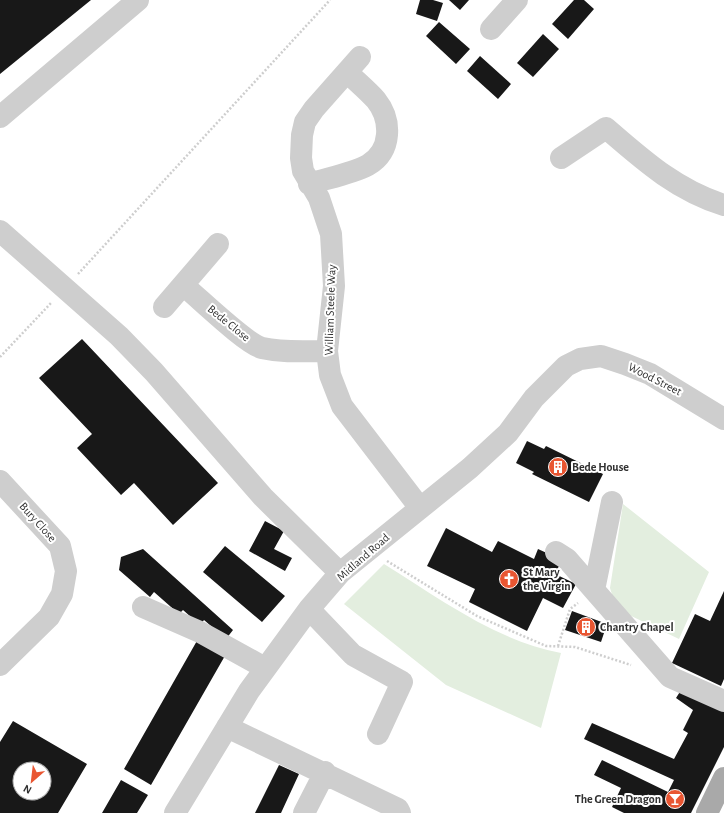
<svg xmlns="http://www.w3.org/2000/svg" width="724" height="813" font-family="'Alegreya Sans',sans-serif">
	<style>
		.green { fill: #e3eedf }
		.building { fill: #181818; fill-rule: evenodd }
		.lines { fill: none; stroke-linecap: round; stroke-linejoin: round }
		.path { stroke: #cecece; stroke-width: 2.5; stroke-dasharray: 2 2; stroke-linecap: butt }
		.minor { stroke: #cecece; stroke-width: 22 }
		.major { stroke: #a9a9a9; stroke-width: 22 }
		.labels { text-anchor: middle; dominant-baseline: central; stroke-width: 4; stroke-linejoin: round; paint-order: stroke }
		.street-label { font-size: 12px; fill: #313131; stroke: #fff }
		.poi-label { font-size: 12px; font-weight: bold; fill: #313131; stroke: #fff; text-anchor: start }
	</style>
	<rect width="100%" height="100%" fill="#fff"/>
	<!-- green -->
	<path class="green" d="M623 504 709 572 679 639 625 613 614 601 610 588Z
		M384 564C439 598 496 641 561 653L541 728 446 685 344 604Z"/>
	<!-- building -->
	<path class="building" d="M0 0H91L0 74Z
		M420 0H433L443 3 437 21 416 14Z
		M449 0H469L460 10Z
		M574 0H584L594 9 568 39 552 24Z
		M439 22 470 49 456 64 426 36Z
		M543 34 559 49 533 77 517 63Z
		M480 56 511 84 498 99 467 71Z
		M82 339 218 483 173 525 134 483 121 495 77 448 92 434 39 378Z
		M527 441 544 449 546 446 603 474 589 502 532 474 534 472 516 463Z
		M265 521 284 531 274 549 292 558 285 571 249 551Z
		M446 528 492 552 498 541 534 559 538 549 562 560 555 574 576 584 563 608 543 598 527 631 469 602 475 589 427 566Z
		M225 546 285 596 262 622 203 572Z
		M143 549 233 630 226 639 204 620 200 625 183 610 179 614 154 592 150 597 119 570 121 557Z
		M724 591V679L721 686 672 663 695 614 710 621Z
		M572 611 607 624 601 642 565 630Z
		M198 639 226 654 151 785 124 769Z
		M683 687 724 706V747L691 813H624L612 807 621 788 594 775 602 760 668 792 674 780 584 739 592 723 674 759 688 733 683 730 693 710 676 698Z
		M13 721 87 764 58 813H0V742ZM20 769H44V793H20Z
		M279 765 299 774 281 813H255Z
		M121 780 148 795 137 813H102Z"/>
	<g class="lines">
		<!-- path -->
		<path class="path" d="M78 274 330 0
			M0 357 52 302
			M387 561 477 616 546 646 575 647 631 665
			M558 646 570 609 578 603"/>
		<!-- minor -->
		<path class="minor" d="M491 29 517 0
			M360 57 314 109 305 122 302 135 301 158 303 171 319 198 331 234 334 286 327 351 330 375 342 406 420 508
			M0 117 138 0
			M561 158 606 128C643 160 676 190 724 205
			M309 184C328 178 351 174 368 165 392 151 392 120 376 100 367 90 356 81 347 72
			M0 231 119 336 154 372 263 497 340 573
			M183 285C199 298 246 344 262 348 284 353 306 351 327 351
			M164 307 218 244
			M0 481 60 546 66 571 62 594 49 617 0 665
			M612 502 594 590 670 677 724 701
			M556 552 567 559 594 590
			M143 607 200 632 265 668
			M309 609 353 655 402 682 378 734
			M227 727 398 809 400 813
			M175 813 249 691 309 609 340 573 470 468 508 433 534 398 566 366 580 359 601 356 625 364 650 374 724 419
			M304 813 325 772"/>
		<!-- major -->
		<path class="major" d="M707 813 724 778"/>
	</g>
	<!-- icons -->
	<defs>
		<g id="building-disc" transform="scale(1)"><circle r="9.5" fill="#e95632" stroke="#fff"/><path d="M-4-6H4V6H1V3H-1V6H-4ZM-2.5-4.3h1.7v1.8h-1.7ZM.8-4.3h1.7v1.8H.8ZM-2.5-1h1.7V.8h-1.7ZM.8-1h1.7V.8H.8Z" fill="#fff"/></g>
		<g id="church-disc" transform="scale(1)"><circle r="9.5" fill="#e95632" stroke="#fff"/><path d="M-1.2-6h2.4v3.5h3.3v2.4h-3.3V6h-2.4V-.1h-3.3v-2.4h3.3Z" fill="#fff"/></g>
		<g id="bar-disc" transform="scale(1)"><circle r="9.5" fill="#e95632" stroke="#fff"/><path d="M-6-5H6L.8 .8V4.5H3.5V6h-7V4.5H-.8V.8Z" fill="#fff"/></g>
	</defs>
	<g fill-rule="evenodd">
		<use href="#building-disc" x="558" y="467"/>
		<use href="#church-disc" x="509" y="579"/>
		<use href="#building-disc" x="586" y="627"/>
		<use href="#bar-disc" x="675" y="799"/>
	</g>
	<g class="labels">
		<!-- street labels -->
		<g class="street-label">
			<text transform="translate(330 310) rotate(-88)">William Steele Way</text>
			<text transform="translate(229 323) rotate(39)">Bede Close</text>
			<text transform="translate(655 379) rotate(27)">Wood Street</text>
			<text transform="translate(38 522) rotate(48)">Bury Close</text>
			<text transform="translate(363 557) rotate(-41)">Midland Road</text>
		</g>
		<!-- poi labels -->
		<g class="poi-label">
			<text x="572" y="467">Bede House</text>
			<text x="523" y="572">St Mary<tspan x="523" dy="14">the Virgin</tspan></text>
			<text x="600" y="627">Chantry Chapel</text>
			<text x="661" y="799" text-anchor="end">The Green Dragon</text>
		</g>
	</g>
	<!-- north arrow -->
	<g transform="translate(32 781) rotate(208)"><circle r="19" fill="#ffffff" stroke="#adadad"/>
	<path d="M0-3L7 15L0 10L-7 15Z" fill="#e95632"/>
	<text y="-6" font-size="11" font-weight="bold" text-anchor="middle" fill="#313131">N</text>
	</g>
</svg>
